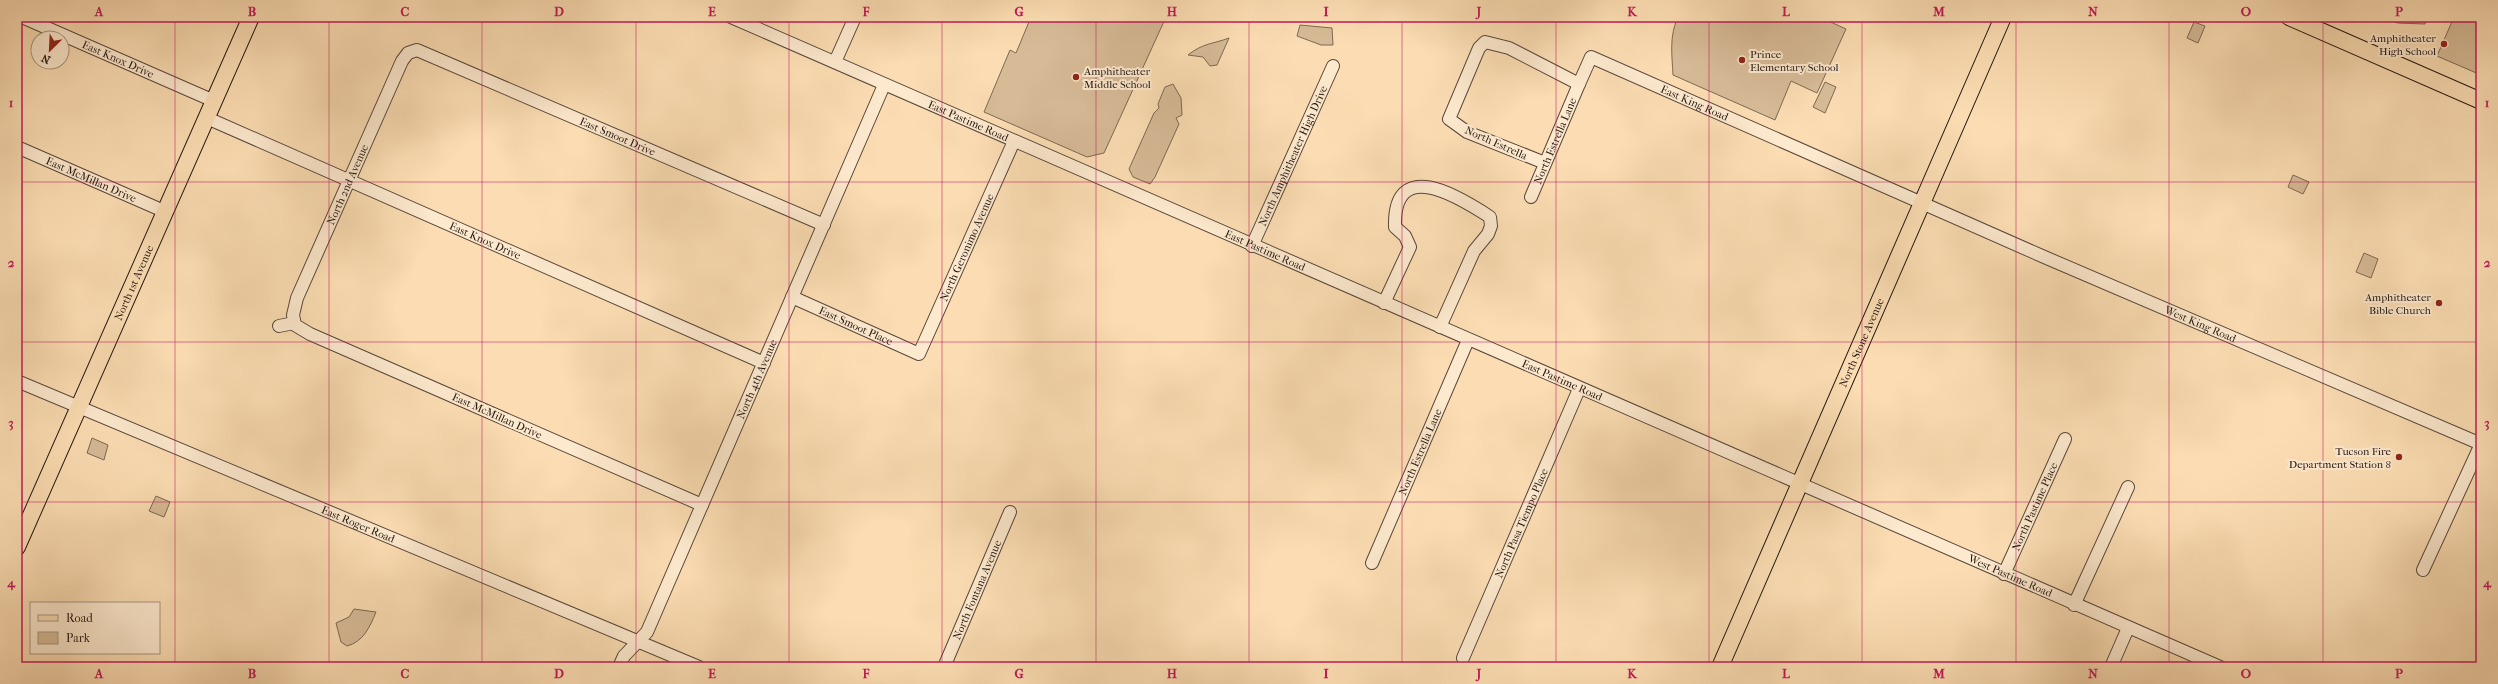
<svg xmlns="http://www.w3.org/2000/svg" width="2498" height="684" font-family="'IM FELL French Canon',serif">
	<style>
		.green { fill: #d7bb97; stroke: #7d6954 }
		.lines { fill: none; stroke-linecap: round; stroke-linejoin: round }
		.minor-casing { stroke: #59483a; stroke-width: 14 }
		.major-casing { stroke: #231711; stroke-width: 18 }
		.minor { stroke: #fde9ce; stroke-width: 12 }
		.major { stroke: #fcddb3; stroke-width: 16 }
		.grid { fill: none; stroke: #c2185b; stroke-width: 1; stroke-opacity: 0.55 }
		.poi-dot { fill: #8f2418; stroke: #fde9ce; stroke-width: 1.5 }
		.labels { text-anchor: middle; dominant-baseline: central; stroke-width: 4; stroke-linejoin: round; paint-order: stroke }
		.poi-label { font-size: 11px; fill: #231711; stroke: #fde9ce; text-anchor: end }
		.street-label { font-size: 11px; fill: #231711; stroke: #fde9ce }
		.neatline { fill: none; stroke: #c2185b; stroke-width: 1.5 }
		.grid-label { font-size: 13px; text-anchor: middle; font-weight: bold; fill: #c2185b }
	</style>
	<rect width="100%" height="100%" fill="#fcddb3"/>
	<filter id="stains"><feTurbulence type="fractalNoise" baseFrequency=".005" numOctaves="4"/><feColorMatrix values="0 0 0 0 .2 0 0 0 0 .09 0 0 0 0 .02 0 0 0 .5 -.17"/></filter>
	<radialGradient id="worn" r=".72"><stop offset=".6" stop-color="#630" stop-opacity="0"/><stop offset="1" stop-color="#630" stop-opacity=".3"/></radialGradient>
	<!-- green -->
	<path class="green" d="M1031 17H1166L1104 153 1087 157 984 112 1010 50 1016 53Z
		M1678 17H1825L1824 19 1846 29 1817 93 1791 81 1775 120 1673 75C1672 55 1669 36 1678 17Z
		M2376 17H2428L2425 24 2398 23Z
		M2454 17H2481V75L2437 56Z
		M2194 22 2205 26 2198 43 2187 38Z
		M1300 25 1332 28 1333 45H1321L1297 36Z
		M1229 38 1217 65 1210 66 1203 57 1188 55C1203 43 1213 44 1229 38Z
		M1825 82 1836 87 1825 113 1813 107Z
		M1173 84 1181 98 1182 115 1176 118 1179 124 1155 177 1150 184 1133 177 1129 169 1154 113 1159 108 1158 104 1165 87Z
		M2293 175 2309 182 2303 194 2288 187Z
		M2364 253 2378 259 2371 278 2356 272Z
		M92 438 108 445 104 460 87 453Z
		M156 496 170 502 164 517 149 511Z
		M354 609 376 612C370 627 363 642 347 646L341 642 336 623 349 617Z"/>
	<g class="lines">
		<!-- minor casing -->
		<g class="minor-casing">
			<g id="minor">
				<path id="s1" d="M22 17 214 101"/>
				<path id="s2" d="M731 17 2220 667"/>
				<path d="M835 62 855 17"/>
				<path id="s3" d="M207 118 764 363"/>
				<path id="s4" d="M17 147 166 212"/>
				<path id="s5" d="M1545 163 1467 132 1449 119 1479 48 1485 42 1509 48 1579 84 1591 57 2042 256 2481 444"/>
				<path id="s6" d="M1531 197 1579 84"/>
				<path id="s7" d="M1252 246 1333 66"/>
				<path id="s8" d="M792 297 919 354 1014 141"/>
				<path d="M1384 303 1410 247 1405 236 1395 227C1393 156 1458 196 1490 217L1491 226 1488 234 1474 251 1440 327"/>
				<path d="M279 326 294 323"/>
				<path id="s9" d="M17 381 699 667"/>
				<path id="s10" d="M702 505 310 334 295 325 293 315 297 298 402 61 408 53 417 50 824 225"/>
				<path id="s11" d="M1372 563 1468 340"/>
				<path d="M2423 570 2481 444"/>
				<path id="s12" d="M2004 574 2065 439"/>
				<path d="M2074 605 2128 487"/>
				<path id="s13" d="M1463 658 1579 389"/>
				<path id="s14" d="M619 667 624 656 647 632 884 85"/>
				<path id="s15" d="M944 667 1010 512"/>
				<path d="M2111 667 2128 628"/>
			</g>
		</g>
		<!-- major casing -->
		<g class="major-casing">
			<g id="major">
				<path d="M2289 17 2481 101"/>
				<path id="s16" d="M17 547 251 17"/>
				<path id="s17" d="M1720 667 2003 17"/>
			</g>
		</g>
		<!-- minor -->
		<use href="#minor" class="minor"/>
		<!-- major -->
		<use href="#major" class="major"/>
	</g>
	<!-- grid -->
	<path class="grid" d="M175 17V667M329 17V667M482 17V667M636 17V667M789 17V667M942 17V667M1096 17V667M1249 17V667M1402 17V667M1556 17V667M1709 17V667M1862 17V667M2016 17V667M2169 17V667M2323 17V667M17 182H2481M17 342H2481M17 502H2481"/>
	<!-- markers -->
	<g class="poi-dot">
		<circle cx="2444" cy="44" r="4"/>
		<circle cx="1742" cy="60" r="4"/>
		<circle cx="1076" cy="77" r="4"/>
		<circle cx="2439" cy="303" r="4"/>
		<circle cx="2399" cy="457" r="4"/>
	</g>
	<g class="labels">
		<!-- poi labels -->
		<g class="poi-label">
			<text x="2436" y="38">Amphitheater<tspan x="2436" dy="13">High School</tspan></text>
			<text x="1750" y="54" text-anchor="start">Prince<tspan x="1750" dy="13">Elementary School</tspan></text>
			<text x="1084" y="71" text-anchor="start">Amphitheater<tspan x="1084" dy="13">Middle School</tspan></text>
			<text x="2431" y="297">Amphitheater<tspan x="2431" dy="13">Bible Church</tspan></text>
			<text x="2391" y="451">Tucson Fire<tspan x="2391" dy="13">Department Station 8</tspan></text>
		</g>
		<!-- street labels -->
		<g class="street-label">
			<text stroke="none"><textPath href="#s1" startOffset="105">East Knox Drive</textPath></text>
			<text stroke="none"><textPath href="#s5" startOffset="438">East King Road</textPath></text>
			<text stroke="none"><textPath href="#s2" startOffset="259">East Pastime Road</textPath></text>
			<text stroke="none"><textPath href="#s10" startOffset="970">East Smoot Drive</textPath></text>
			<text stroke="none"><textPath href="#s6" startOffset="61">North Estrella Lane</textPath></text>
			<text transform="translate(1496 143) rotate(24)">North Estrella</text>
			<text stroke="none"><textPath href="#s7" startOffset="99">North Amphitheater High Drive</textPath></text>
			<text stroke="none"><textPath href="#s4" startOffset="81">East McMillan Drive</textPath></text>
			<text stroke="none"><textPath href="#s10" startOffset="597">North 2nd Avenue</textPath></text>
			<text stroke="none"><textPath href="#s3" startOffset="304">East Knox Drive</textPath></text>
			<text stroke="none"><textPath href="#s8" startOffset="256">North Geronimo Avenue</textPath></text>
			<text stroke="none"><textPath href="#s2" startOffset="583">East Pastime Road</textPath></text>
			<text stroke="none"><textPath href="#s16" startOffset="289">North 1st Avenue</textPath></text>
			<text stroke="none"><textPath href="#s5" startOffset="990">West King Road</textPath></text>
			<text stroke="none"><textPath href="#s8" startOffset="70">East Smoot Place</textPath></text>
			<text stroke="none"><textPath href="#s17" startOffset="354">North Stone Avenue</textPath></text>
			<text stroke="none"><textPath href="#s14" startOffset="321">North 4th Avenue</textPath></text>
			<text stroke="none"><textPath href="#s2" startOffset="907">East Pastime Road</textPath></text>
			<text transform="translate(497 416) rotate(24)">East McMillan Drive</text>
			<text stroke="none"><textPath href="#s11" startOffset="121">North Estrella Lane</textPath></text>
			<text stroke="none"><textPath href="#s12" startOffset="74">North Pastime Place</textPath></text>
			<text stroke="none"><textPath href="#s13" startOffset="147">North Pasa Tiempo Place</textPath></text>
			<text stroke="none"><textPath href="#s9" startOffset="370">East Roger Road</textPath></text>
			<text stroke="none"><textPath href="#s2" startOffset="1396">West Pastime Road</textPath></text>
			<text stroke="none"><textPath href="#s15" startOffset="84">North Fontana Avenue</textPath></text>
		</g>
	</g>
	<!-- margin -->
	<rect width="2498" height="684" fill="none" stroke="#fcddb3" stroke-width="44"/>
	<!-- legend -->
	<rect x="30" y="602" width="130" height="52" fill="#fde9ce" stroke="#a69582"/>
	<rect x="38" y="615" width="20" height="6" fill="#fcddb3" stroke="#a69582"/>
	<text x="66" y="622" font-size="12" fill="#231711">Road</text>
	<rect x="38" y="632" width="20" height="12" fill="#d7bb97" stroke="#a69582"/>
	<text x="66" y="642" font-size="12" fill="#231711">Park</text>
	<!-- north arrow -->
	<g transform="translate(50 50) rotate(204)"><circle r="19" fill="#fde9ce" stroke="#a69582"/>
	<path d="M0-3L7 15L0 10L-7 15Z" fill="#8f2418"/>
	<text y="-6" font-size="11" font-weight="bold" text-anchor="middle" fill="#231711">N</text>
	</g>
	<rect x="22" y="22" width="2454" height="640" class="neatline"/>
	<g class="grid-label">
		<text x="99" y="16">A</text>
		<text x="252" y="16">B</text>
		<text x="405" y="16">C</text>
		<text x="559" y="16">D</text>
		<text x="712" y="16">E</text>
		<text x="866" y="16">F</text>
		<text x="1019" y="16">G</text>
		<text x="1172" y="16">H</text>
		<text x="1326" y="16">I</text>
		<text x="1479" y="16">J</text>
		<text x="1632" y="16">K</text>
		<text x="1786" y="16">L</text>
		<text x="1939" y="16">M</text>
		<text x="2093" y="16">N</text>
		<text x="2246" y="16">O</text>
		<text x="2399" y="16">P</text>
		<text x="11" y="107">1</text>
		<text x="2487" y="107">1</text>
		<text x="11" y="267">2</text>
		<text x="2487" y="267">2</text>
		<text x="11" y="427">3</text>
		<text x="2487" y="427">3</text>
		<text x="11" y="587">4</text>
		<text x="2487" y="587">4</text>
		<text x="99" y="678">A</text>
		<text x="252" y="678">B</text>
		<text x="405" y="678">C</text>
		<text x="559" y="678">D</text>
		<text x="712" y="678">E</text>
		<text x="866" y="678">F</text>
		<text x="1019" y="678">G</text>
		<text x="1172" y="678">H</text>
		<text x="1326" y="678">I</text>
		<text x="1479" y="678">J</text>
		<text x="1632" y="678">K</text>
		<text x="1786" y="678">L</text>
		<text x="1939" y="678">M</text>
		<text x="2093" y="678">N</text>
		<text x="2246" y="678">O</text>
		<text x="2399" y="678">P</text>
	</g>
	<rect width="100%" height="100%" filter="url(#stains)"/>
	<rect width="100%" height="100%" fill="url(#worn)"/>
</svg>
